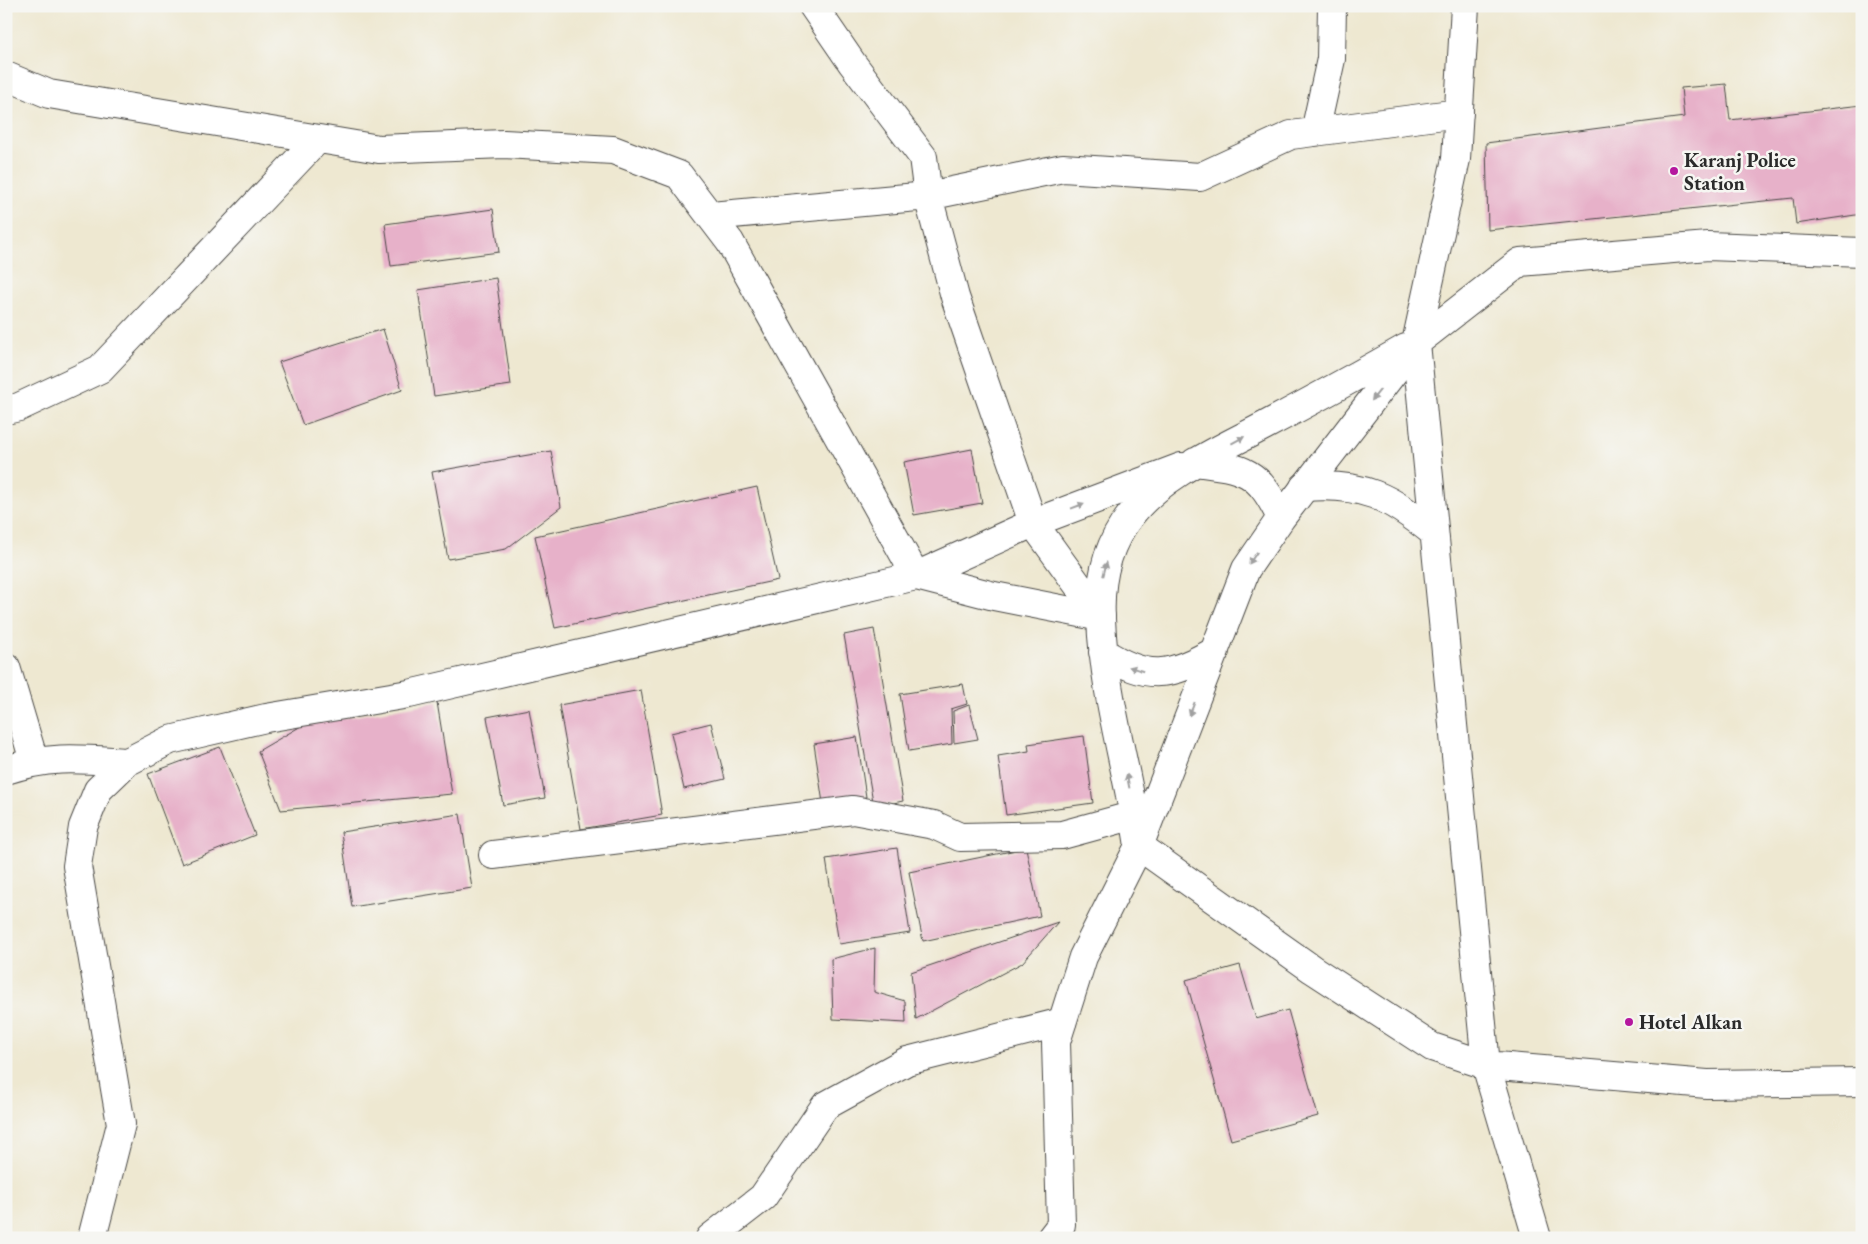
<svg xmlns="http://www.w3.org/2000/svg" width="1868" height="1244" font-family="'EB Garamond',serif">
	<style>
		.building { fill: #e7b1c9 }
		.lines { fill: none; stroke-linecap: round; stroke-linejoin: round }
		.minor-casing { stroke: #484744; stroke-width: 30 }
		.major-casing { stroke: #484744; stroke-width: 30 }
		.minor { stroke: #fff; stroke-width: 28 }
		.major { stroke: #fff; stroke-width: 28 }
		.oneway { fill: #a0a0a0 }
		.poi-dot { fill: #b5179e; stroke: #f6f6f2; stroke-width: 2 }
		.labels { text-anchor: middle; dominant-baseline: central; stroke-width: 5; stroke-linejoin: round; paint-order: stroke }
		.poi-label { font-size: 20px; font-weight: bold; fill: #2b2b2b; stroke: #f6f6f2; text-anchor: start }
	</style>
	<rect width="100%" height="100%" fill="#f6f6f2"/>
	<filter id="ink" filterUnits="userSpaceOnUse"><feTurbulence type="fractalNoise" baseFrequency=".02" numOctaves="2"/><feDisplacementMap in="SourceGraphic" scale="10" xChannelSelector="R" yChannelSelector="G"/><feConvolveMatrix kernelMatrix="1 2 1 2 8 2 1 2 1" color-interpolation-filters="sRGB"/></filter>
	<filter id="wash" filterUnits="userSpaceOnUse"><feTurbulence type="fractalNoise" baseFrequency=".0096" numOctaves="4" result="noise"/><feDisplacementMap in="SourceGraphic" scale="20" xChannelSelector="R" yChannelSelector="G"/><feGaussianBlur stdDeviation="1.12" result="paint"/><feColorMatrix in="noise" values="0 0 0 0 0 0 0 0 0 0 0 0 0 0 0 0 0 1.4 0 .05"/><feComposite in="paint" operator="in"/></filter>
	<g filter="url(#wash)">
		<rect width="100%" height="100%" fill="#eee8d1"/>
		<g id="blocks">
			<!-- building -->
			<path class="building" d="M1726 84 1730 120 1862 105V214L1796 224 1793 198 1488 230 1486 143 1684 117 1681 88Z
				M493 209 499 252 391 266 385 224Z
				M496 278 511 385 434 396 418 290Z
				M383 329 402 390 303 425 279 362Z
				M972 449 982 503 914 515 904 462Z
				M551 451 561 507 506 549 448 559 432 472Z
				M757 487 778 580 555 628 535 536Z
				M874 629 903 801 874 807 844 635Z
				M963 684 967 704 951 709 952 744 909 751 900 694Z
				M641 690 662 815 581 829 559 705Z
				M437 702 452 794 281 810 258 751 303 725Z
				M969 705 978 739 954 743 953 711Z
				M529 709 545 798 503 805 487 717Z
				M711 723 725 779 684 789 671 733Z
				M1084 736 1093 803 1006 815 998 756 1029 751 1028 744Z
				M857 737 866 797 823 803 814 744Z
				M220 747 255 835 182 864 148 774Z
				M460 814 472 888 352 907 341 832Z
				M897 848 910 933 839 944 826 859Z
				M1026 848 1040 916 923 941 909 872Z
				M1058 922 1022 963 916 1019 911 972Z
				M875 948 874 992 905 1001 906 1023 833 1019 831 959Z
				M1240 965 1256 1019 1288 1010 1318 1116 1231 1140 1186 980Z"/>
		</g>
	</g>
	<g filter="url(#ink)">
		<use href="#blocks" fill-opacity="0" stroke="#484744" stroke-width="1"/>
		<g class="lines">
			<!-- minor casing -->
			<g class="minor-casing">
				<path id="minor" d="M813 6 852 63 923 157 928 196 955 297 1033 523 1101 617
					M6 76 49 94 379 149 504 144 613 150 679 175 730 242 916 576 994 596 1101 617
					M1315 132 1331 59 1332 6
					M711 216 928 196 1063 168 1200 177 1291 135 1459 113
					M6 410 19 407 100 369 317 140
					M1304 487C1363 482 1390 497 1434 533
					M6 667 34 761
					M6 770C51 755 81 759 127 762
					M1139 846 1312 969 1432 1047 1486 1065 1707 1084 1862 1082
					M493 855 853 810 934 825 960 837 1062 835 1135 815
					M92 1238 121 1124 77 866 83 827 98 790 127 762 170 740 266 718 409 694 916 576 1033 523 1181 467
					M710 1238 763 1197 825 1106 907 1061 1062 1022
					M1537 1238 1486 1065 1416 343 1520 262 1708 246 1862 252"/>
			</g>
			<!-- major casing -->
			<g class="major-casing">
				<path id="major" d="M1195 462C1245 468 1258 470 1281 518
					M1103 652C1148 681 1170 677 1215 651
					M1139 846C1128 770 1104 696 1101 619 1099 582 1107 545 1130 516 1161 475 1219 450 1264 426 1311 401 1359 375 1406 348
					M1051 1238 1061 1225 1056 1042 1083 957 1139 846 1246 569 1281 518 1416 343 1456 159 1465 6"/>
			</g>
			<!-- minor -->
			<use href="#minor" class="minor"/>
			<!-- major -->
			<use href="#major" class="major"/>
		</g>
		<!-- one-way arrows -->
		<defs><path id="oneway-solid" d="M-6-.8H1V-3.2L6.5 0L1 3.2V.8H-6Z" transform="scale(1.25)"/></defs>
		<g class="oneway">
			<use href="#oneway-solid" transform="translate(1376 395) rotate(128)"/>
			<use href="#oneway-solid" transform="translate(1238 440) rotate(-28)"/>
			<use href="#oneway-solid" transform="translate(1078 506) rotate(-21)"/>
			<use href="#oneway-solid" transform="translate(1253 558) rotate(124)"/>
			<use href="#oneway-solid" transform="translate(1105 569) rotate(-76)"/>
			<use href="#oneway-solid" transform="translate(1136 669) rotate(-163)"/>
			<use href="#oneway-solid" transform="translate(1192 709) rotate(111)"/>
			<use href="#oneway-solid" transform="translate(1128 781) rotate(-101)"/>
		</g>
	</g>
	<!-- markers -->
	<g class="poi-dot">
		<circle cx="1674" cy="171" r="5"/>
		<circle cx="1629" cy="1022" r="5"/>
	</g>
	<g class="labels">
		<!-- poi labels -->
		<g class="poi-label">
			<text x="1684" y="160">Karanj Police<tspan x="1684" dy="23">Station</tspan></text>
			<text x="1639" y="1022">Hotel Alkan</text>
		</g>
	</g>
	<!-- margin -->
	<rect width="1868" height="1244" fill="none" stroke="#f6f6f2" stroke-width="25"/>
</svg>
